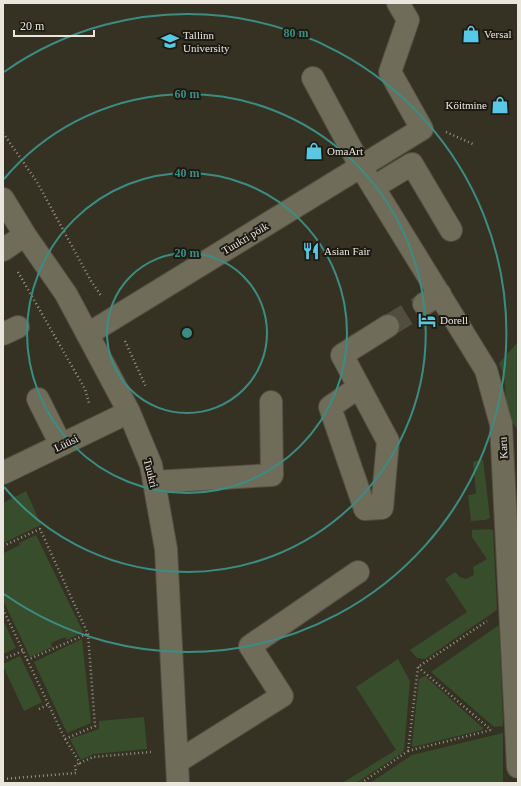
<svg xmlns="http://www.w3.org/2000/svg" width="521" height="786" font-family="'Times New Roman',serif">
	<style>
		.green { fill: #384d2c }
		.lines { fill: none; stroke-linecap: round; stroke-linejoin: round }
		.minor-tunnel { stroke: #514d3f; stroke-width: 22; stroke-dasharray: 22 11; stroke-linecap: butt }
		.minor-casing { stroke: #534f42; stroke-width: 24 }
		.path { stroke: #989589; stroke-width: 2.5; stroke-dasharray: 1 3; stroke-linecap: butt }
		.minor { stroke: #706c5a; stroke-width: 22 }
		.ring { fill: none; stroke: #3b8d84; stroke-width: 2 }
		.labels { text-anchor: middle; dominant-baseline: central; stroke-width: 4; stroke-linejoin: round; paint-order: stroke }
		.poi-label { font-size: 11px; fill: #e9e7dd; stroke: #1c1a13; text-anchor: start }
		.street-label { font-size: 11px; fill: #e9e7dd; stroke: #1c1a13 }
		.centre { fill: #3b8d84; stroke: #1c1a13; stroke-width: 2 }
		.ring-label { font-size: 12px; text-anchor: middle; font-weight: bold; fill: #3b8d84; stroke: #1c1a13; stroke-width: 4; stroke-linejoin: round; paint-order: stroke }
	</style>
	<rect width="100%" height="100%" fill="#363223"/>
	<!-- green -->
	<path class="green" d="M518 342V429C504 417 507 394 504 378 503 373 501 368 499 363Z
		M483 459 490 518 485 520 471 521 468 495 476 494 473 462Z
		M26 491 41 525 3 543V503Z
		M490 529 493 530 497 610 425 659 417 658 410 650 467 612 445 579 455 572 460 577 466 579 474 575 473 567 487 559 472 537V530Z
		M36 535 83 632 67 640 65 637 51 643 52 647 30 657 3 600V551L4 553 20 545 19 543Z
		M3 620 16 648 3 654Z
		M499 625 503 726 494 727 431 672Z
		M82 639 91 723 67 733 34 662Z
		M20 656 42 702 24 711 3 666V664Z
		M398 659 410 681 404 750 402 753 356 783H342L396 750 356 687Z
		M425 676 483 728 482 730 413 747 412 745 419 679Z
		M144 717 147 749 93 754 81 760 70 739 99 729V721Z
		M503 733V783H370L412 755Z"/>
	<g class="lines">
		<!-- minor-tunnel -->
		<path class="minor-tunnel" d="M388 326 424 304"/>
		<!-- minor casing -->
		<g class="minor-casing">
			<path id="minor" d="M313 78 361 167 486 370 501 424 518 767
				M374 187 412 164 451 230
				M3 199 25 235 66 294 129 412 151 465 166 549 178 783
				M3 250 25 235
				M424 304 440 294
				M3 334 18 327
				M88 334 422 129 390 72 408 20 398 3
				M359 387 330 407 365 509 382 508 388 441 342 355 388 326
				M38 399 61 445
				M3 473 129 412
				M154 482 272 475 271 402
				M177 762 282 696 250 646 358 572"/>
		</g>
		<!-- path -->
		<path class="path" d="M446 132 475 145
			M3 133 37 182 91 281 102 297
			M18 272 85 389 89 403
			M125 341 146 387
			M3 546 40 529 88 634 95 726 65 739
			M3 609 65 739 80 763 93 757 151 752
			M3 659 23 651
			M27 660 87 634
			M418 667 491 730
			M39 709 49 704
			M408 751 491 730
			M3 779 76 773 75 765 80 763
			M361 783 408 751 418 667 487 621"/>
		<!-- minor -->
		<use href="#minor" class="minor"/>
	</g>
	<!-- distance rings -->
	<g class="ring">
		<circle cx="187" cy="333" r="80"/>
		<circle cx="187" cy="333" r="160"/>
		<path d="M4 179A239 239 0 1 1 4 487"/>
		<path d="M4 72A319 319 0 1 1 4 594"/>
	</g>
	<!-- icons -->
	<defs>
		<g id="shop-bare" transform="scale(1.38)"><path d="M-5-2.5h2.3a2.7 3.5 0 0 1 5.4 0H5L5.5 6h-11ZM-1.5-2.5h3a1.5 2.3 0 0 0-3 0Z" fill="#59c8e4" stroke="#1c1a13" stroke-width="2.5" paint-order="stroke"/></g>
		<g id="university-bare" transform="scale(1.38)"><path d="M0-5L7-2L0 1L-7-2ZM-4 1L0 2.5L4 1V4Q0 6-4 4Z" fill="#59c8e4" stroke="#1c1a13" stroke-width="2.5" paint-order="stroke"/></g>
		<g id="restaurant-bare" transform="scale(1.38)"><path d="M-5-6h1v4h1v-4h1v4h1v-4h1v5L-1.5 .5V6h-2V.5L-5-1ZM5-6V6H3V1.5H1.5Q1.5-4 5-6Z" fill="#59c8e4" stroke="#1c1a13" stroke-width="2.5" paint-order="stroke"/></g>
		<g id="hotel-bare" transform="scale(1.38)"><path d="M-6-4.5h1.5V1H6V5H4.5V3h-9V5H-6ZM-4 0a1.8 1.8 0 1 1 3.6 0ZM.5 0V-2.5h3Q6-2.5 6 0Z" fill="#59c8e4" stroke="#1c1a13" stroke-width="2.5" paint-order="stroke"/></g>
	</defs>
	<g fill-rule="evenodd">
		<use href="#shop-bare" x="471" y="34"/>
		<use href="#university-bare" x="170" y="41"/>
		<use href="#shop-bare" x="500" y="105"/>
		<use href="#shop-bare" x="314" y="151"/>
		<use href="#restaurant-bare" x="311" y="251"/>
		<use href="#hotel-bare" x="427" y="320"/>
	</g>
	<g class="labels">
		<!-- poi labels -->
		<g class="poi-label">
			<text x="484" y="34">Versal</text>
			<text x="183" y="35">Tallinn<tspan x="183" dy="13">University</tspan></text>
			<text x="487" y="105" text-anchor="end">Köitmine</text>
			<text x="327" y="151">OmaArt</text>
			<text x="324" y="251">Asian Fair</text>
			<text x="440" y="320">Dorell</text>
		</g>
		<!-- street labels -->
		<g class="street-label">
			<text transform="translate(245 238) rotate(-31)">Tuukri põik</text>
			<text transform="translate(66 443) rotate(-26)">Lüüsi</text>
			<text transform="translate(503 448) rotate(-93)">Karu</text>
			<text transform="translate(151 473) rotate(76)">Tuukri</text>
		</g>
	</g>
	<circle cx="187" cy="333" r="6" class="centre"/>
	<g class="ring-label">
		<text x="296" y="37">80 m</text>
		<text x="187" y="98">60 m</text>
		<text x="187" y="177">40 m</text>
		<text x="187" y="257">20 m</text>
	</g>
	<!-- border -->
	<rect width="521" height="786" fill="none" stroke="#e9e7dd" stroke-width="8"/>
	<!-- scale -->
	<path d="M14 30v6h80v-6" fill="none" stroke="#e9e7dd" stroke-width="2"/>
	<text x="20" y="30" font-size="12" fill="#e9e7dd" stroke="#1c1a13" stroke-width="3" paint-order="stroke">20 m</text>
</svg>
